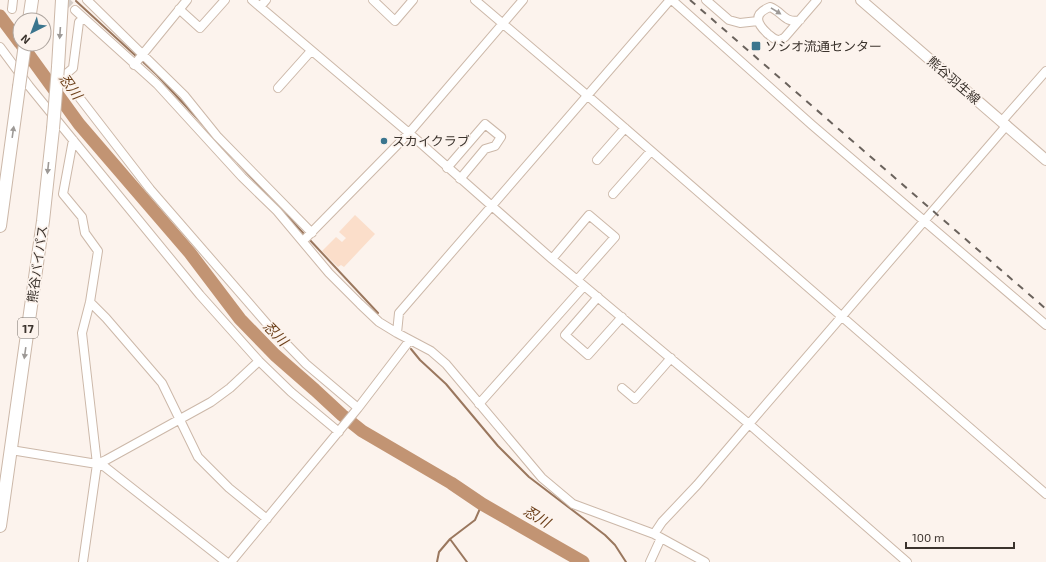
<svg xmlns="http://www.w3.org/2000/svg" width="1046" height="562" font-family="'Exo 2','Noto Sans JP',sans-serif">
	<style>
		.green { fill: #fbdeca }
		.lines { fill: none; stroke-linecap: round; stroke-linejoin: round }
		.stream { stroke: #9a775e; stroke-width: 2 }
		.river { stroke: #c29473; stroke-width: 13 }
		.minor-tunnel { stroke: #d5cdc7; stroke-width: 8; stroke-dasharray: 8 4; stroke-linecap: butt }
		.minor-casing { stroke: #ccb8a9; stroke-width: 10 }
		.major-casing { stroke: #ccb8a9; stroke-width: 12 }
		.highway-casing { stroke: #ccb8a9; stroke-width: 14 }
		.minor { stroke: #fff; stroke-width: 8 }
		.major { stroke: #fff; stroke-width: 10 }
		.highway { stroke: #fff; stroke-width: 12 }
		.rail { stroke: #6a625c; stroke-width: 2; stroke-dasharray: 7 7; stroke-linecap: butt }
		.highway-bridge-casing { stroke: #ccb8a9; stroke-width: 14; stroke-linecap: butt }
		.highway-bridge { stroke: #fff; stroke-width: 12 }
		.oneway { fill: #9d9996 }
		.poi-dot { fill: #3b758e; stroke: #fcf3ed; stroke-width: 1.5 }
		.labels { text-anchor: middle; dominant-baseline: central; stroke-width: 3.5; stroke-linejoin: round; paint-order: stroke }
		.shield { fill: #fcf3ed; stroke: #756d67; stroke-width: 1 }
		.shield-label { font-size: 12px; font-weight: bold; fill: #3b332d }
		.poi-label { font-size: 13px; fill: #3b332d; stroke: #fcf3ed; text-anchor: start }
		.street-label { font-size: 13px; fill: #3b332d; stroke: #fcf3ed }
		.water-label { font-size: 14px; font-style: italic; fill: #6c3f19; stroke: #fcf3ed }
	</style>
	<rect width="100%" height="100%" fill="#fcf3ed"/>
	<!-- green -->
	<path class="green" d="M355 215 375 234 344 267 341 265 338 267 322 251 336 237 342 242 346 238 339 232Z"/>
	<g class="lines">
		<!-- stream -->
		<path class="stream" d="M76 1 137 57
			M141 60 157 75 207 129
			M238 163 305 235
			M308 238 378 313
			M411 349 420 360 446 384 498 446 529 477 605 535 615 545 626 562
			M450 539 467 562
			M437 562 439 552 450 539 475 520 482 504"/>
		<!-- river -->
		<path class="river" d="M0 16 20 43
			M21 44 79 124 190 253 240 319 275 355 315 390 342 415 362 431 451 483 482 504 583 562"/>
		<!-- minor-tunnel -->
		<path class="minor-tunnel" d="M65 0 75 10"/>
		<!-- minor casing -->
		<g class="minor-casing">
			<path id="minor" d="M87 0 184 95 217 136 312 233
				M252 0 409 133 552 259 749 424 907 562
				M373 0 395 21 413 0
				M475 0 588 96 1046 494
				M672 0 812 125 1046 325
				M706 0 729 20 740 23 758 21
				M260 7 266 0
				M12 9 13 0
				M179 9 200 28 225 0
				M75 10 157 84 242 177 277 211 329 273 360 304 379 322 397 333 431 351 446 364 542 478 573 504 654 534 705 562
				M84 18 79 22 73 68 66 74 65 79 150 189 268 325 306 364 358 408 410 340
				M800 20C785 24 783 12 770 7 753 14 756 23 768 34 771 36 774 40 779 40 780 40 784 38 785 37L817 0
				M0 47 29 86 73 140 200 295 259 361 291 392 339 432
				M134 65 187 0
				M278 88 311 51
				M1002 121 1046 71
				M73 140 63 194 82 217 85 233 98 251 90 302 82 333 97 464 83 562
				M597 160 625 128
				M447 168 485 124 501 137 495 146 485 149 460 179
				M613 194 651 151
				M303 241 409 133 523 0
				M552 259 589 215 615 237 577 280
				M598 297 565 335 588 355 622 317
				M90 302 106 318 162 383 198 457 229 488 267 519
				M397 333 399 313 670 0
				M622 388 635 399 671 358
				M479 404 584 286
				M11 450 97 464 105 467 226 562
				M97 464 106 460 211 402 230 388 259 361
				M654 534 662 522 697 485 749 424 1007 125
				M231 562 358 408
				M650 562 661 538"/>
		</g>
		<!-- major casing -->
		<g class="major-casing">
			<path id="major" d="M861 0 1046 160"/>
		</g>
		<!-- highway casing -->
		<g class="highway-casing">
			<path id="highway" d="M29 20 32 0
				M58 67 62 0
				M0 226 19 87
				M0 526 43 221 53 129"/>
		</g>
		<!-- minor -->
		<use href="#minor" class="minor"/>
		<!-- major -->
		<use href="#major" class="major"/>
		<!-- highway -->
		<use href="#highway" class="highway"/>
		<!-- rail -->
		<path class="rail" d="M690 0 1046 309"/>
		<!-- highway-bridge casing -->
		<g class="highway-bridge-casing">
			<path id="highway-bridge" d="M19 87 25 44
				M53 129 58 67"/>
		</g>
		<!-- highway-bridge -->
		<use href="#highway-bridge" class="highway-bridge"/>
	</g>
	<!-- one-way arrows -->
	<defs><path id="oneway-solid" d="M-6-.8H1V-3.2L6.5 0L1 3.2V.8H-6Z"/></defs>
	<g class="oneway">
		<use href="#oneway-solid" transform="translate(776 11) rotate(32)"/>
		<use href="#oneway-solid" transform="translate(60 33) rotate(94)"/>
		<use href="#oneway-solid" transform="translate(13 132) rotate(-82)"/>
		<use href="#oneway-solid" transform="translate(48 168) rotate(96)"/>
		<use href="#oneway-solid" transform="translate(25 353) rotate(98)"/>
	</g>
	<!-- markers -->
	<g class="poi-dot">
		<rect x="751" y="41" width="10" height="10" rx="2"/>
		<circle cx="384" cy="141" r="4"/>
	</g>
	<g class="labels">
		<!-- shield labels -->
		<rect class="shield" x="18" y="318" width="20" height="20" rx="3"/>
		<g class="shield-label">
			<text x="28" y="328">17</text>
		</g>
		<!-- poi labels -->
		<g class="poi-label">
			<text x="765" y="46">ソシオ流通センター</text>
			<text x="392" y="141">スカイクラブ</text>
		</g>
		<!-- street labels -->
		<g class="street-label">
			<text transform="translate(954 80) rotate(41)">熊谷羽生線</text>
			<text transform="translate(37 264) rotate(-82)">熊谷バイパス</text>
		</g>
		<!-- water labels -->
		<g class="water-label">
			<text transform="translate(71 86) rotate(54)">忍川</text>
			<text transform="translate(276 333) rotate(45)">忍川</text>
			<text transform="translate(537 516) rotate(31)">忍川</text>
		</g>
	</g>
	<!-- north arrow -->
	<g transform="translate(32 32) rotate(222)"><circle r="19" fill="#fcf3ed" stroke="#afa6a0"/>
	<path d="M0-3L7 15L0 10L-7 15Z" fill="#3b758e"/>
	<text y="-6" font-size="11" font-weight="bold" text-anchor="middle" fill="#3b332d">N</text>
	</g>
	<!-- scale -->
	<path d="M906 542v6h108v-6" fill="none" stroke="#3b332d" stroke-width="2"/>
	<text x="912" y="542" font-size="12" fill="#3b332d" stroke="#fcf3ed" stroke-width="3" paint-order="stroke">100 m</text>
</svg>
